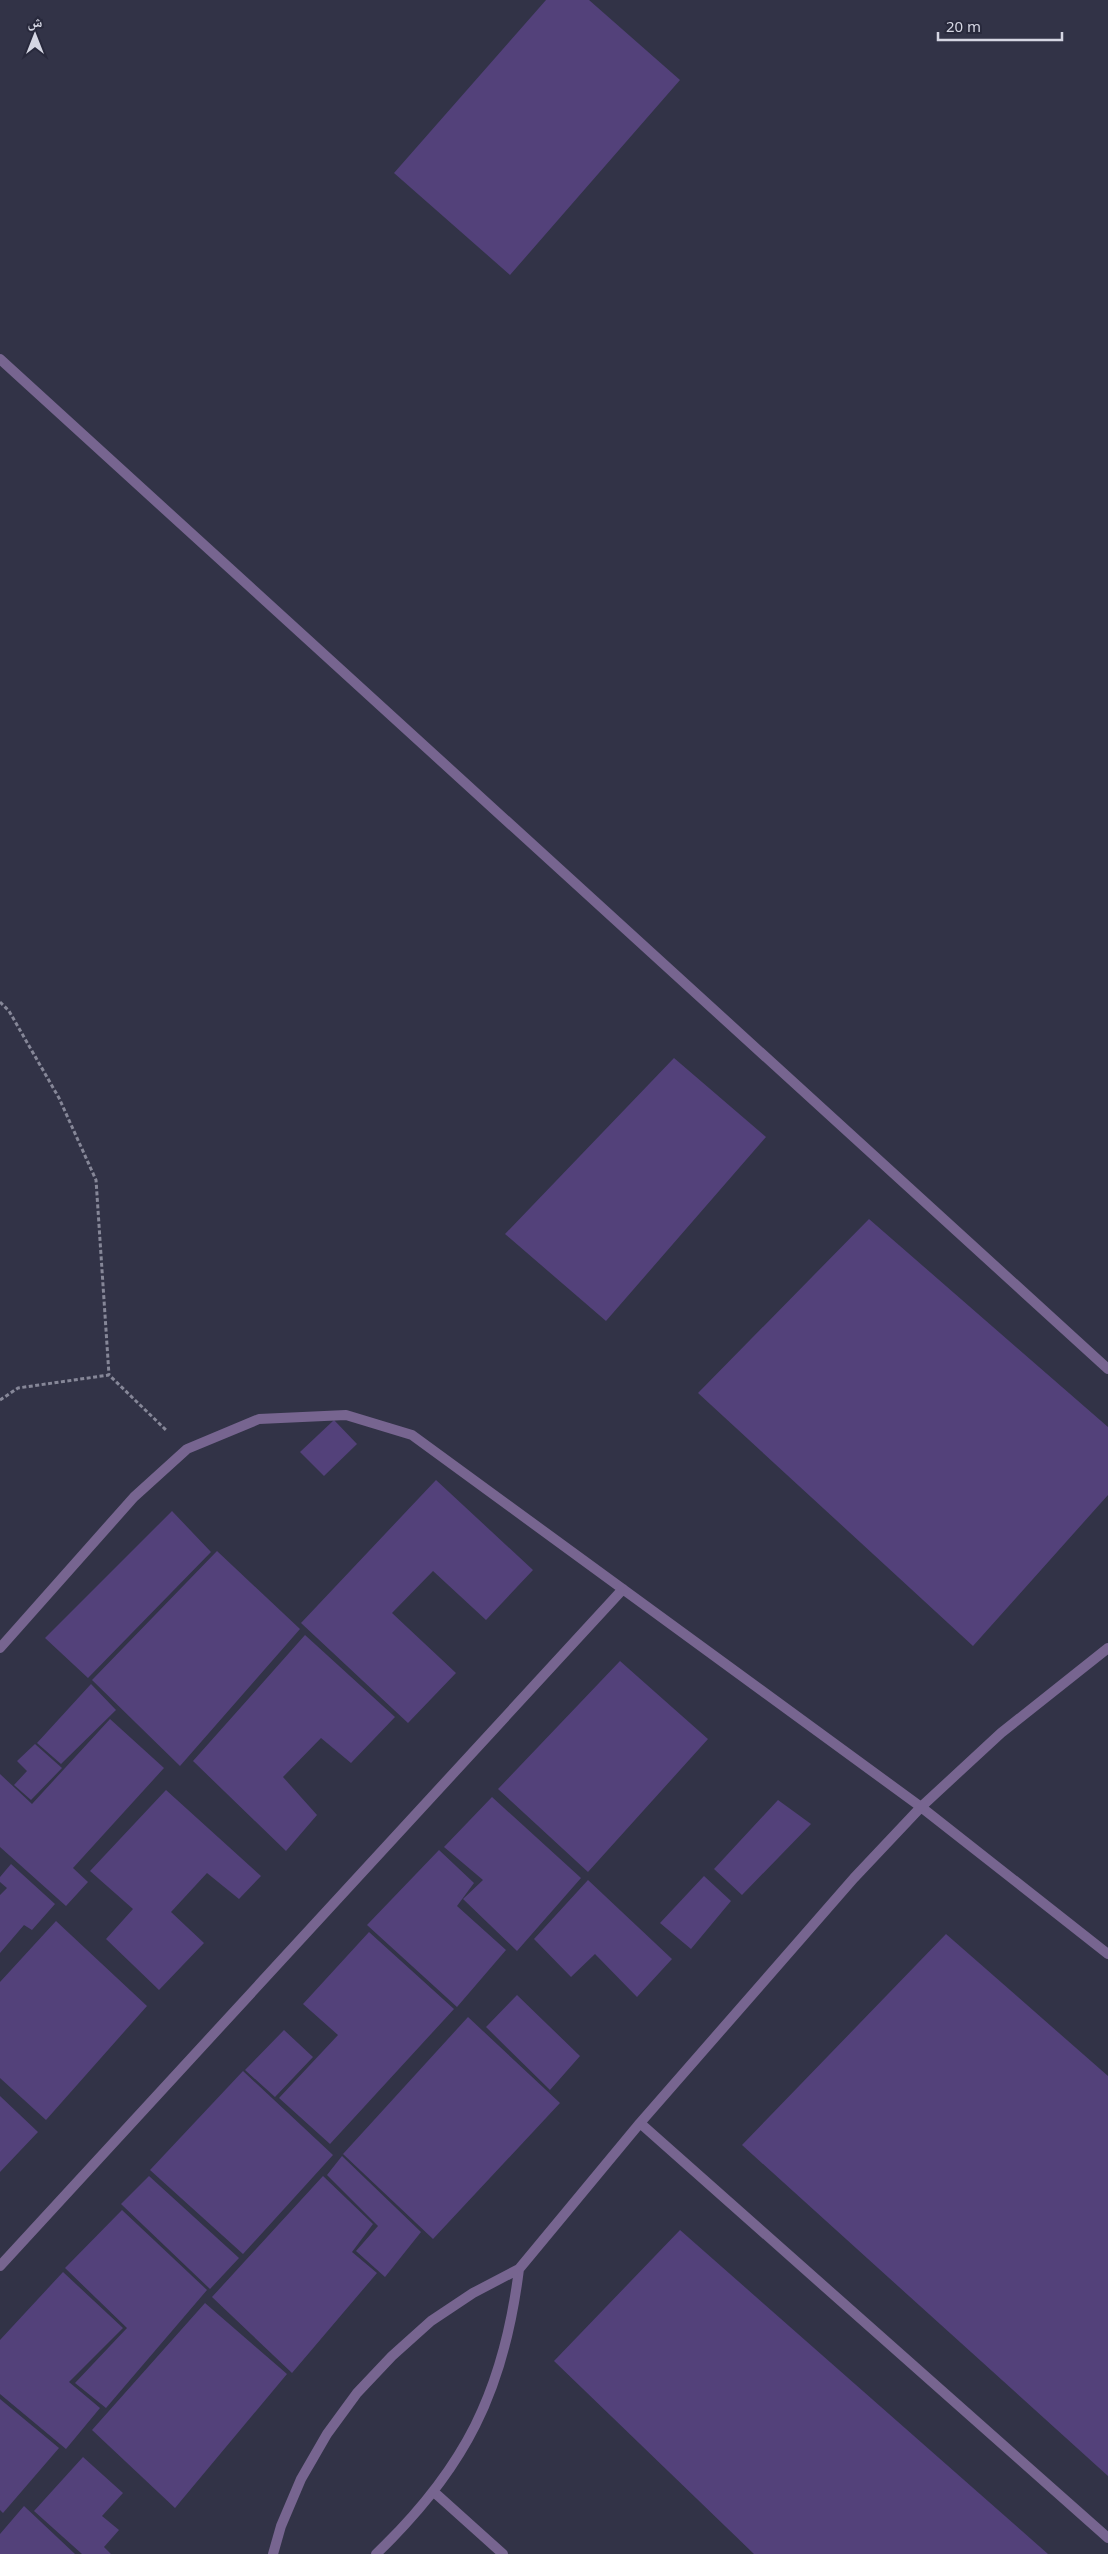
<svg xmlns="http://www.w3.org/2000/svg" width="1108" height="2554" font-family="'Noto Sans','Noto Naskh Arabic',sans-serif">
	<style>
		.building { fill: #53417a }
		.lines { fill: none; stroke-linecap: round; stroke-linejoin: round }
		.path { stroke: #868798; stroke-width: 3; stroke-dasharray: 4 2.5; stroke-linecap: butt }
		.lane { stroke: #776590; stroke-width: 10 }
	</style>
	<rect width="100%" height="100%" fill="#323347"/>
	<!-- building -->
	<path class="building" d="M546 0H589L680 80 510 275 394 173Z
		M674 1058 766 1137 606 1321 505 1234Z
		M869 1219 1108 1427V1495L973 1646 698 1393Z
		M334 1420 357 1444 324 1476 300 1452Z
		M436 1480 533 1570 486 1620 433 1571 392 1613 456 1673 408 1723 301 1623Z
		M172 1511 211 1552 88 1678 45 1638Z
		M217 1551 300 1629 180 1766 92 1680Z
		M305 1635 395 1717 351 1763 321 1738 283 1777 317 1815 286 1851 193 1761Z
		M620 1661 708 1739 588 1872 498 1789Z
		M91 1684 116 1710 61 1764 37 1743Z
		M110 1719 164 1768 73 1868 88 1882 66 1906 0 1847V1774L32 1804Z
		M35 1744 62 1768 31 1800 14 1785 27 1771 17 1761Z
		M166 1790 261 1876 239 1899 207 1873 171 1912 204 1943 159 1990 106 1939 133 1909 90 1871Z
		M492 1797 581 1878 517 1951 463 1899 483 1880 444 1847Z
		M778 1800 811 1824 742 1895 714 1869Z
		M439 1850 474 1883 457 1906 506 1950 457 2007 367 1925Z
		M11 1864 55 1904 32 1930 24 1925 0 1953V1895L7 1888 0 1882V1877Z
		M704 1876 731 1901 691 1949 660 1923Z
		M588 1880 672 1959 637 1997 595 1954 571 1977 534 1939Z
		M56 1921 147 2006 46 2120 0 2078V1982Z
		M369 1932 454 2009 330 2144 279 2098 338 2035 303 2004Z
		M946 1934 1108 2076V2476L742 2145Z
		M517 1995 580 2056 550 2090 486 2027Z
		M468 2017 560 2103 433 2239 343 2154Z
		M284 2030 313 2057 275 2097 245 2070Z
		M243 2071 333 2155 243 2254 150 2170Z
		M0 2096 38 2132 0 2172Z
		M342 2156 421 2232 385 2277 356 2251 378 2226 327 2175Z
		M149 2176 239 2258 210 2289 121 2204Z
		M323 2176 373 2224 352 2252 377 2273 292 2373 212 2297Z
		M122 2210 207 2290 106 2408 75 2383 127 2328 65 2268Z
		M680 2230 1048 2554H754L554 2361Z
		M63 2272 123 2328 69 2382 100 2408 66 2449 0 2394V2340Z
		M205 2303 287 2374 175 2508 92 2430Z
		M0 2399 59 2448 3 2513 0 2510Z
		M83 2457 123 2493 102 2516 119 2530 104 2547 111 2554H82L34 2511Z
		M24 2506 75 2554H0V2534Z"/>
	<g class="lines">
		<!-- path -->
		<path class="path" d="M0 1002 9 1011 59 1098 96 1180 109 1375
			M0 1400 18 1388 109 1375 166 1430"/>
		<!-- lane -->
		<path class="lane" d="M0 359 1108 1369
			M0 1648 134 1497 187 1449 259 1419 346 1415 412 1435 921 1807 1108 1954
			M640 2123 1108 2538
			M0 2266 623 1589
			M434 2492 503 2554
			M273 2554 281 2526 301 2479 327 2434 357 2393 392 2356 431 2321 473 2293 519 2269 640 2123 854 1878 921 1807 1001 1733 1108 1648
			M376 2554C465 2469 504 2391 519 2269"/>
	</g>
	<!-- north arrow -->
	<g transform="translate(35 35)" stroke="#28293c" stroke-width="4" paint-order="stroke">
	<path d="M0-4L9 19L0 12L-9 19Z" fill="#d5d6e3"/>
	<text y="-8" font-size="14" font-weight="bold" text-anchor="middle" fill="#d5d6e3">ش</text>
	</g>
	<!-- scale -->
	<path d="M938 32v8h124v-8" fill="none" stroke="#d5d6e3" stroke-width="2.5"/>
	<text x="946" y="32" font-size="15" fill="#d5d6e3" stroke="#28293c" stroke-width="4" paint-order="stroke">20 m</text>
</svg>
